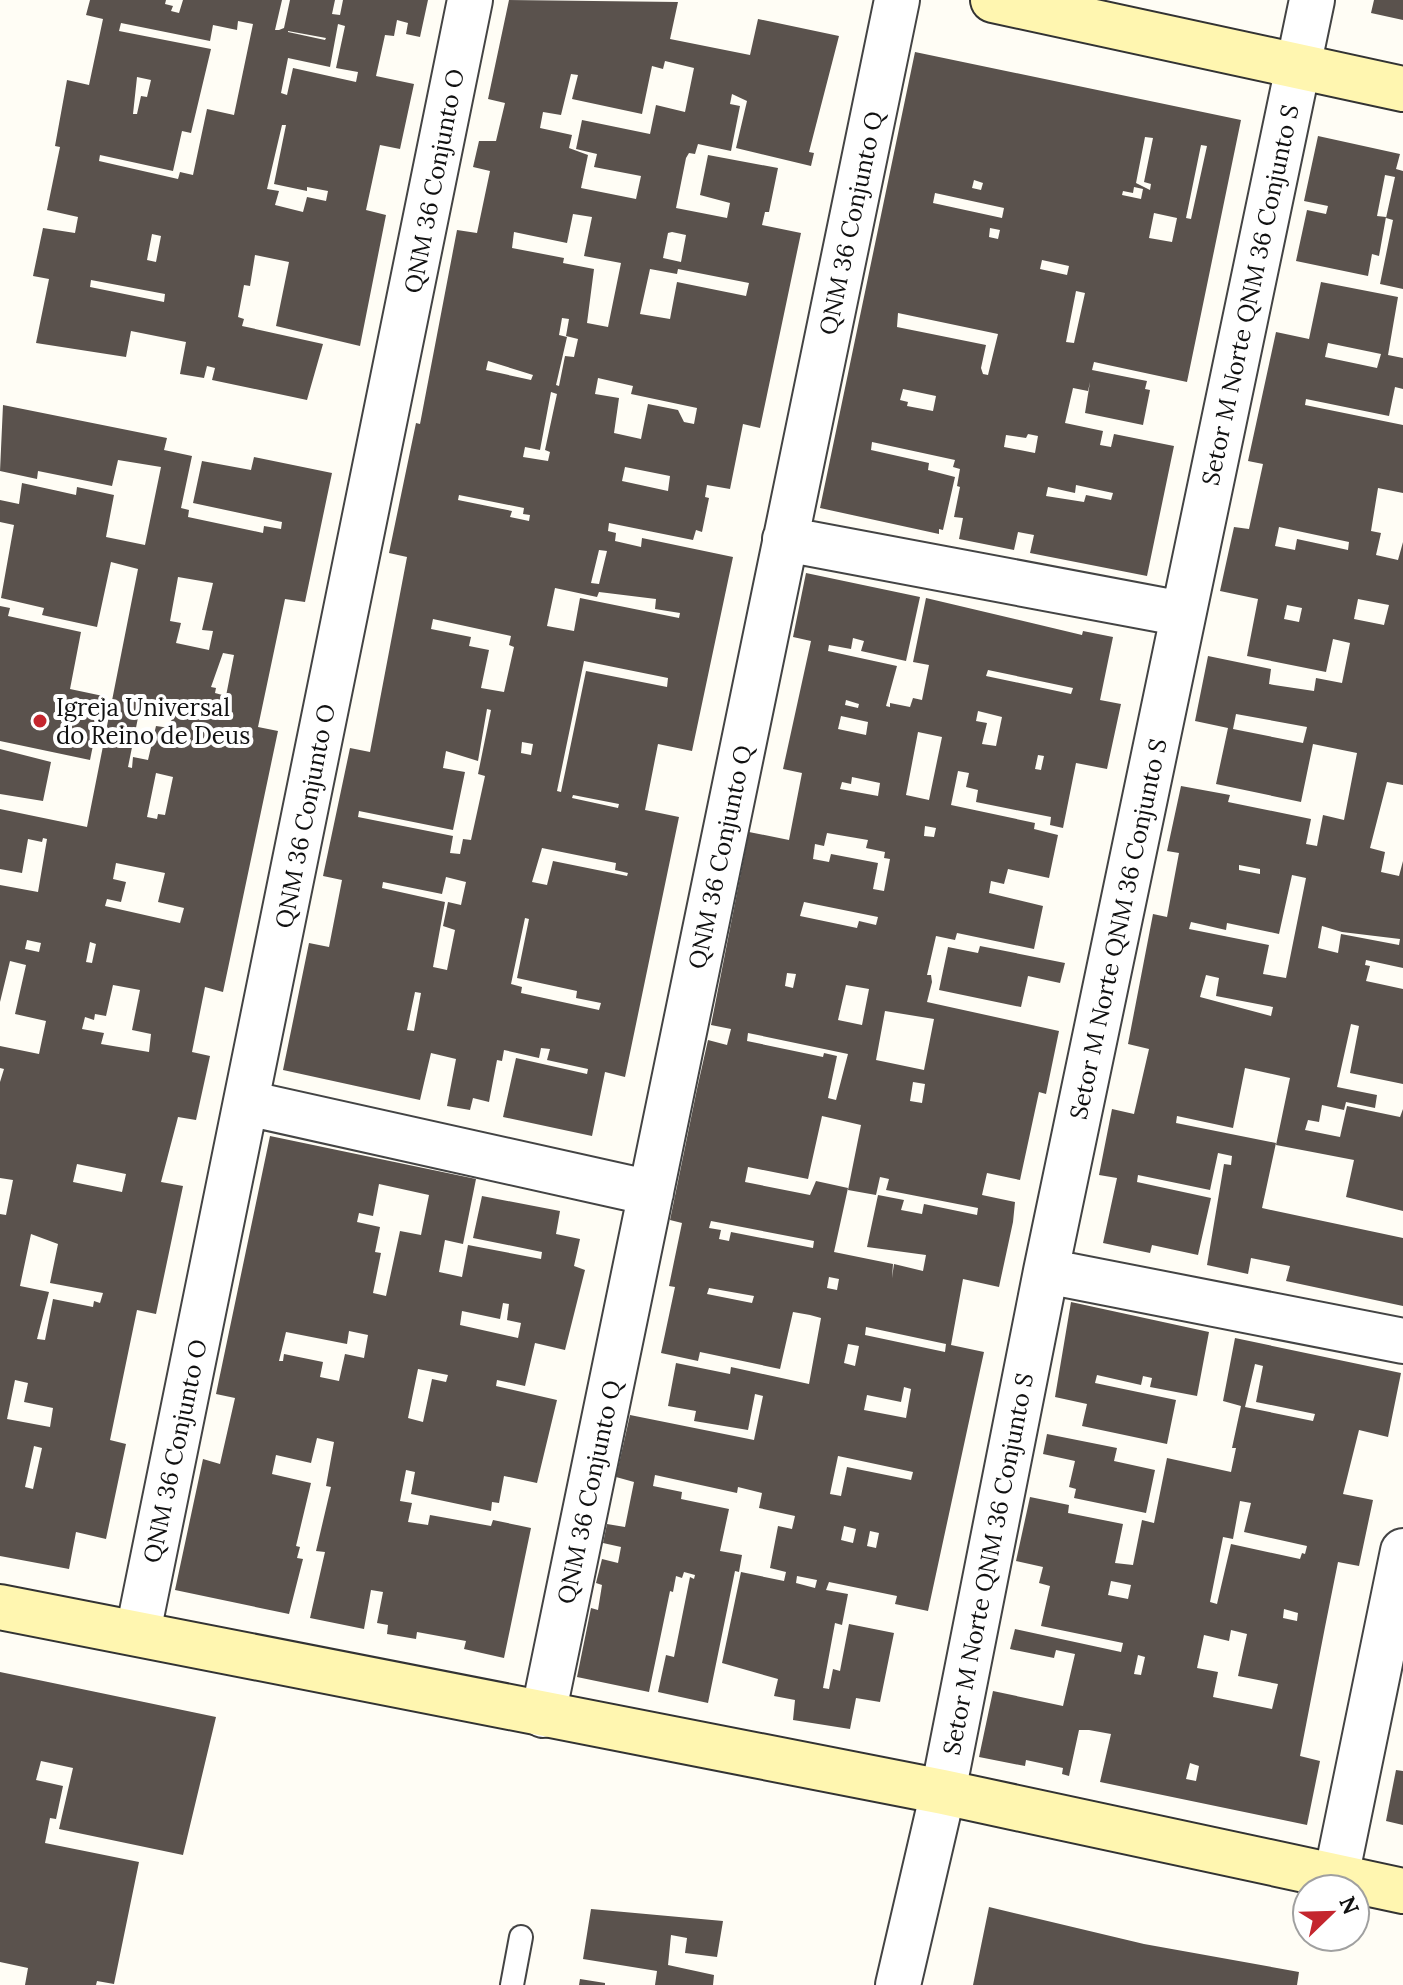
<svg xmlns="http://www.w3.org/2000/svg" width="1403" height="1985" font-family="Lora,serif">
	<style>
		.building { fill: #5a524d; fill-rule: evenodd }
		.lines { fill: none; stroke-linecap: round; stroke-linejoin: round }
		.lane-casing { stroke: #444; stroke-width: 26 }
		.street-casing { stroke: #444; stroke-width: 48 }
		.secondary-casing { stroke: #333; stroke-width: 48 }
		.lane { stroke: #fff; stroke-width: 22 }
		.street { stroke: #fff; stroke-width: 44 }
		.secondary { stroke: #fff6b0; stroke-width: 44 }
		.poi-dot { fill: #c4262e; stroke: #fff; stroke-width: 3 }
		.labels { text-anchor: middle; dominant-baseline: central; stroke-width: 8; stroke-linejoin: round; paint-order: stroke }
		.street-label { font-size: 24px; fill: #111; stroke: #fff }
		.poi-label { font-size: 24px; fill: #111; stroke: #fff; text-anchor: start }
	</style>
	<rect width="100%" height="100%" fill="#fffdf5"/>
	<!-- building -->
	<path class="building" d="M90 0H166L165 4 173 6 171 11 179 13 183 0H282L275 30H279L284 28 290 0H335L332 14 340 15 343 0H428L420 37 406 34 408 23 397 20 394 36 385 35 376 76 414 84 400 149 380 145 366 210 386 215 360 346 276 326 289 262 255 255 250 286 244 285 238 317 244 319 242 326 323 344 307 400 212 380 215 368 207 366 204 378 180 374 186 342 131 331 126 357 36 343 49 279 33 276 43 228 75 233 78 217 47 210 60 147 55 146 67 80 89 85 103 19 86 15ZM238 21 253 24 234 115 207 109 193 175 180 172 178 179 99 161 100 155 173 171 182 131 191 133 211 49 119 31 121 23 210 41 213 25 237 30ZM338 24 345 26 336 68 358 72 356 82 293 68 287 95 281 93 288 58 330 67ZM288 31 326 38 325 40 288 32ZM137 77 151 80 147 97 141 96 137 114H133ZM282 125H286L274 184 307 191V187L328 191 326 201 307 197 303 212 275 205 279 191 267 189ZM152 234 161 236 156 262 147 260ZM91 280 165 294 164 302 90 287Z
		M509 0 678 2 670 39 750 55 758 19 839 36 809 152 814 153 811 166 736 148 747 101 732 94 730 104 740 106 731 151 698 144 695 154 689 153 686 158 676 208 727 218 730 203 700 195 708 155 778 168 769 212H765L762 225 801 233 760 428 743 424 730 489 707 485 705 497 709 498 702 532 696 530 693 540 609 523 608 531 616 533 615 541 641 547 642 538 733 557 692 751 658 744 645 810 679 817 625 1077 605 1072 592 1136 503 1117 516 1058 587 1074 588 1069 547 1060 550 1049 541 1048 539 1058 504 1050 502 1061 497 1060 489 1102 473 1098 470 1110 447 1106 456 1059 431 1053 420 1100 283 1070 309 943 329 947 342 880 323 876 350 748 370 752 407 557 389 553 416 423 420 424 457 230 477 233 490 171 473 167 479 141H496L505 103 488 99ZM665 61 694 68 685 112 656 105 650 134 582 120 576 149 597 154 594 167 641 176 636 199 581 188 588 155 569 148 572 135 540 128 543 112 561 115 571 74 578 75 572 99 642 114 652 66 663 69ZM573 214 592 217 584 256 621 263 608 327 587 323 594 269 563 263 564 258 512 248 514 232 567 243ZM672 232 686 235 681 262 663 258 668 233ZM650 269 677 274 678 269 749 283 746 296 677 282 670 319 640 314ZM562 318 569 319 566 336 578 339 574 357 565 356 559 386 556 385 567 337 559 335ZM488 361 533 375 531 380 486 370ZM598 378 633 386 631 394 697 408 694 424 684 422 678 410 648 404 641 439 614 433 619 398 595 394ZM551 392 557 394 545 450 550 452 548 461 523 457 525 447 540 450ZM625 467 670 476 668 491 622 481ZM459 495 524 508 523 514 530 515 529 521 510 517 512 511 458 500ZM599 550 607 551 599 584 591 583ZM555 588 597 597 599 592 656 599 655 609 680 613 679 618 580 598 574 631 547 626ZM433 619 511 636 509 645 514 647 504 692 481 688 489 650 469 646 471 637 431 629ZM584 661 668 678 667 687 586 671 561 792 557 791ZM487 709 491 710 478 774 485 776 471 840 463 839 460 854 450 853 453 836 358 817 359 811 453 830 465 772 443 768 446 751 478 761ZM522 742 533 744 531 755 521 753ZM573 795 619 804 618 808 572 798ZM542 848 616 863 615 870 628 873 627 876 553 861 547 885 532 882ZM446 877 466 882 461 905 448 902 443 926 455 930 447 970 433 967 445 902 382 888 383 882 442 894ZM525 918 529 919 517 978 577 991 576 998 601 1003 599 1010 521 993 522 987 511 984ZM415 992 421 993 414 1031 407 1030Z
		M1374 0H1403V20L1371 13Z
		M915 52 1241 120 1187 382 1094 362 1092 370 1147 381 1145 389 1150 390 1143 425 1085 413 1090 382 1088 391 1073 388 1065 423 1103 431 1100 445 1111 447 1114 434 1174 446 1147 576 1030 553 1034 535 1018 532 1014 550 959 539 963 518 954 517 960 487 957 486 960 469 953 467 955 460 872 442 871 450 929 463 928 470 955 477 943 530 939 529V534L820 508ZM1145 137 1153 138 1144 182 1151 184 1150 190 1136 183ZM1201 145 1207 146 1191 219 1186 218ZM974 180 983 183 981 190 972 188ZM1134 187 1143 189 1141 199 1122 195 1123 191 1133 193ZM935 193 1004 208 1002 218 933 203ZM1154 213 1177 218 1172 242 1149 238ZM990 228 1000 230 998 239 989 237ZM1042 260 1069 266 1067 275 1040 269ZM1076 291 1085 293 1074 343 1066 342ZM898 313 998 334 988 375 983 374 981 368 986 345 897 327ZM903 389 936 396 933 411 907 406 908 402 900 400ZM1028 434 1038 436 1035 453 1004 447 1006 435 1026 438ZM1076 485 1113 493 1111 500 1086 495 1084 502 1046 496 1048 487 1075 493Z
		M1318 136 1400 154 1396 169 1403 171V289L1380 284 1393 220 1386 218 1395 177 1385 175 1377 216 1386 217 1379 256 1372 254 1368 276 1296 261 1307 210 1326 214 1328 206 1304 201Z
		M1321 282 1398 297 1388 355 1403 358V389L1395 387 1389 416 1306 399 1305 405 1403 425V493L1378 488 1371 531 1381 533 1376 555 1398 560 1403 542V785L1387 782 1370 848 1385 852 1381 872 1399 876 1403 861V968L1366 960 1365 965 1370 966 1366 981 1403 989V1084L1350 1073 1359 1026 1351 1024 1337 1087 1377 1095 1375 1108 1346 1102 1344 1110 1322 1105 1319 1122 1308 1120 1305 1130 1340 1137 1347 1106 1400 1117 1403 1109V1211L1346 1197 1354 1160 1276 1145 1290 1078 1245 1068 1233 1128 1177 1116 1176 1123 1276 1143 1262 1208 1403 1238V1306L1286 1281 1290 1266 1251 1258 1248 1274 1207 1265 1224 1164 1231 1165 1232 1156 1218 1153 1210 1190 1138 1175 1137 1182 1211 1198 1198 1255 1152 1245 1150 1253 1103 1243 1117 1178 1099 1175 1112 1109 1134 1114 1149 1049 1128 1044 1153 914 1167 917 1179 853 1167 851 1181 786 1230 795 1228 802 1311 819 1306 844 1317 846 1323 815 1344 820 1357 753 1313 744 1301 802 1216 784 1228 728 1195 721 1208 656 1271 669 1269 684 1274 685 1314 691 1316 678 1342 683 1350 643 1333 639 1326 672 1247 656 1258 599 1220 591 1234 527 1249 529 1263 464 1248 461 1276 332 1309 339ZM1328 343 1381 354 1377 368 1325 357ZM1279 527 1349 542 1348 550 1297 539 1295 550 1275 546ZM1358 599 1389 605 1384 625 1354 619ZM1287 605 1302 608 1299 622 1284 619ZM1236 714 1307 727 1303 743 1233 729ZM1239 865 1260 869V874L1239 870ZM1292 875 1306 878 1286 978 1263 974 1269 945 1189 929 1191 922 1226 930 1227 923 1279 934ZM1322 926 1342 932 1400 939 1399 945 1341 934 1338 953 1318 948ZM1206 975 1219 978 1216 996 1273 1007 1271 1016 1200 997Z
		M3 405 167 438 164 450 192 456 181 508 189 510 188 517 263 533 264 526 281 529 282 522 193 503 202 461 251 470 254 457 332 473 305 602 285 599 258 727 278 731 223 992 205 987 192 1052 210 1056 196 1120 178 1117 161 1182 183 1186 156 1314 137 1310 110 1440 126 1444 106 1539 76 1532 69 1569 0 1556V1214L6 1215 13 1180 0 1178V1082L4 1069 0 1068V1046L39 1054 46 1021 15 1014 26 965 10 961 0 1002V885L38 892 47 839 43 838 42 842 28 839 22 873 0 869V809L87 827 138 569 111 562 97 627 42 615 44 608 1 598 14 525 0 522V500L19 504 22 483 76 495 77 487 114 495 106 537 145 545 161 467 118 460 112 486 38 471 37 479 0 471ZM178 577 213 583 202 630 213 631 209 650 176 643 181 623 170 621ZM223 653 234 655 226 696 215 693 216 688 211 687ZM141 703 173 711 170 728 156 726 148 760 133 757 132 768 128 767ZM156 773 173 777 165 815 158 814 157 819 147 817ZM116 863 165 873 158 902 184 908 180 923 105 906 107 899 121 902 126 882 113 879ZM27 940 41 943 39 952 25 949ZM90 942 96 944 92 963 86 962ZM113 985 140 990 132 1030 151 1034 149 1052 101 1044 104 1033 82 1029 85 1017 94 1020 95 1014 106 1016ZM77 1164 126 1174 122 1192 73 1182ZM31 1234 58 1244 50 1283 103 1293 100 1303 94 1301 93 1307 53 1299 45 1340 37 1339 49 1292 20 1286ZM15 1380 28 1383 24 1402 53 1408 50 1427 7 1419ZM34 1446 42 1448 33 1489 25 1487Z
		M806 573 920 597 906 661 861 651 864 641 853 638 851 649 829 645 828 651 897 666 886 706 890 707V703L910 707 913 698 922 700 929 665 913 662 926 598 1082 635 1083 631 1113 637 1100 700 1121 704 1107 769 1076 763 1063 828 1050 825 1051 817 976 802 978 790 966 787 969 773 958 771 951 805 1035 823 1034 829 1058 835 1049 878 1008 869 1004 884 991 881 989 893 1043 906 1034 949 957 933 955 940 936 936 927 975H931L932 982 927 1002 1059 1031 1046 1094 1039 1092 1020 1180 987 1173 982 1195 1015 1202 1013 1222 999 1287 963 1279 951 1345 984 1352 928 1611 895 1604 897 1596 829 1582 826 1590 848 1594 842 1625 835 1623 823 1688 829 1689 833 1669 840 1671 849 1624 894 1633 880 1702 856 1698 850 1729 793 1720 795 1700 774 1696 778 1679 722 1663 741 1572 784 1581 786 1572 770 1568 778 1526 792 1529 795 1516 759 1508 762 1493 738 1487 737 1493 655 1475 653 1486 682 1492 681 1499 729 1509 720 1551 742 1555 739 1572 735 1571 708 1703 658 1692 666 1655 674 1657 690 1577 694 1579 695 1575 684 1572 682 1578 676 1576 673 1592 670 1591 649 1692 577 1677 591 1608 598 1610 602 1585 596 1583 602 1559 618 1563 621 1547 603 1543 607 1524 625 1527 634 1482 616 1477 630 1415 754 1440 763 1396 755 1394 748 1430 694 1421 696 1411 668 1406 676 1363 730 1374 731 1367 809 1384 821 1318 810 1315 793 1312 780 1369 700 1352 698 1361 661 1353 675 1287 669 1286 682 1223 670 1220 697 1089 708 1040 727 1045 731 1029 711 1025 749 832 789 840 802 773 783 769 811 641 793 637ZM988 670 1073 688 1071 694 986 676ZM846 700 859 704 858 708 845 705ZM978 711 1002 717 996 746 982 744 987 723 976 721ZM841 716 868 722 866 735 838 729ZM918 732 942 737 929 800 906 795ZM1038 755 1044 756 1041 770 1035 769ZM852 777 880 783 878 796 840 789 842 782 851 784ZM925 826 936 828 934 837 924 836ZM827 833 868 840 866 848 885 852 884 858 890 859 884 891 873 889 878 863 831 854 829 862 813 859 815 844 824 846ZM804 902 878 917 876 925 859 921 857 928 800 916ZM787 973 796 974 793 988 785 986ZM846 985 869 989 862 1025 838 1020ZM885 1011 934 1019 924 1070 876 1060ZM748 1033 848 1054 836 1100 828 1098 837 1056 824 1053 823 1057 747 1041ZM913 1082 925 1084 922 1103 910 1101ZM822 1116 861 1125 848 1190 876 1195 880 1177 889 1179 886 1190 978 1208 977 1215 924 1204 922 1214 901 1210 904 1200 878 1195 867 1247 926 1255 923 1271 894 1264 892 1278 893 1264 834 1252 848 1188 816 1181 810 1195 745 1182 748 1167 808 1179ZM711 1221 814 1241 813 1248 731 1232 729 1241 719 1239 721 1230 709 1228ZM829 1277 839 1279 837 1290 827 1288ZM709 1288 754 1296 752 1303 707 1294ZM866 1327 946 1344 945 1352 865 1335ZM848 1344 859 1346 855 1366 844 1363ZM904 1387 911 1389 906 1418 864 1410 867 1395 901 1402ZM838 1456 913 1472 911 1480 847 1467 841 1496 830 1494ZM844 1526 856 1529 853 1543 841 1540ZM870 1531 879 1533 876 1548 867 1546ZM797 1576 817 1580 815 1588 796 1583Z
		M0 606 10 608 8 616 81 632 70 689 103 696 90 760 0 741Z
		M0 749 51 762 43 801 0 794Z
		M980 946 1065 963 1060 983 1028 976 1021 1007 939 990 948 947 978 953Z
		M270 1136 476 1179 463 1244 445 1240 439 1272 462 1277 468 1245 541 1259 542 1252 473 1238 482 1196 560 1211 556 1234 580 1239 574 1266 585 1270 565 1350 535 1343 525 1386 497 1380 496 1386 557 1400 537 1483 504 1476 499 1503 492 1502 491 1511 411 1494 415 1472 406 1470 400 1501 412 1503 408 1522 428 1525 430 1515 491 1526 493 1520 531 1528 504 1658 464 1649 466 1641 417 1632 416 1639 387 1634 388 1625 377 1623 383 1592 371 1590 364 1629 310 1618 325 1552 316 1551 331 1487 326 1486 334 1442 317 1438 311 1463 276 1455 272 1474 311 1483 296 1546 300 1547 297 1558 303 1559 289 1614 175 1590 203 1459 220 1464 235 1398 216 1394ZM379 1184 429 1195 421 1235 400 1231 386 1296 373 1293 381 1253 375 1252 380 1227 357 1222 359 1213 373 1216ZM503 1303 509 1304 507 1320 521 1323 518 1338 460 1325 462 1311 500 1319ZM349 1331 368 1335 364 1358 345 1354 339 1381 320 1377 323 1362 284 1354 283 1361H279L286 1332 347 1344ZM418 1369 448 1375 446 1382 432 1379 423 1422 408 1418Z
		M1071 1302 1209 1332 1197 1396 1150 1387 1152 1378 1143 1376 1141 1385 1097 1375 1095 1383 1176 1400 1167 1444 1082 1426 1087 1404 1055 1397Z
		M1235 1338 1401 1373 1388 1437 1359 1430 1343 1494 1373 1500 1359 1566 1338 1562 1325 1627 1300 1756 1320 1761 1307 1825 1100 1782 1111 1734 1089 1730H1079L1069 1776 1062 1774 1063 1768 1026 1760 1025 1766 979 1757 993 1691 1063 1706 1075 1654 1056 1650 1054 1658 1010 1649 1015 1629 1121 1652 1123 1643 1041 1626 1050 1586 1039 1583 1043 1567 1016 1561 1030 1497 1069 1505 1068 1513 1123 1524 1115 1563 1133 1565 1142 1520 1154 1523 1167 1458 1231 1472 1236 1448H1232L1241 1406 1223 1401ZM1255 1364 1263 1366 1256 1402 1315 1414 1313 1421 1245 1407ZM1240 1501 1251 1503 1244 1532 1307 1546 1305 1554 1302 1553 1300 1559 1231 1544 1217 1604 1210 1602 1223 1537 1233 1539ZM1111 1581 1131 1585 1128 1599 1108 1595ZM1284 1609 1298 1613 1297 1621 1283 1618ZM1231 1630 1247 1634 1238 1676 1278 1684 1272 1709 1213 1697 1218 1672 1197 1668 1204 1635 1229 1641ZM1138 1655 1145 1657 1141 1675 1134 1674ZM1190 1763 1199 1766 1196 1781 1186 1779Z
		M1047 1434 1117 1448 1114 1461 1155 1470 1146 1513 1074 1498 1076 1489 1069 1487 1075 1461 1043 1454Z
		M0 1672 216 1717 183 1855 59 1829 73 1768 41 1761 36 1780 63 1786 56 1819 50 1818 45 1843 139 1862 114 1984 97 1981 96 1985H25L28 1968 0 1962Z
		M1396 1770 1403 1771V1825L1386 1821Z
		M989 1907 1144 1944 1299 1972 1297 1985H973Z
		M591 1909 723 1921 717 1957 685 1953 687 1938 671 1935 668 1965 714 1975 713 1985H655L657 1971 583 1959Z
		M580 1979 605 1983V1985H579Z"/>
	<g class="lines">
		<!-- lane casing -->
		<g class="lane-casing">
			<path id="lane" d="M512 1985 521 1937"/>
		</g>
		<!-- street casing -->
		<g class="street-casing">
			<path id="street" d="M785 539 1183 614
				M247 1103 651 1193
				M1046 1271 1403 1341
				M138 1632 470 0
				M543 1715 897 0
				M1336 1877 1403 1551
				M898 1985 943 1792 1046 1271 1312 0"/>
		</g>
		<!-- secondary casing -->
		<g class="secondary-casing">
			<path id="secondary" d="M993 0 1403 89
				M0 1607 943 1792 1403 1891"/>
		</g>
		<!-- lane -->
		<use href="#lane" class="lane"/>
		<!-- street -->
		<use href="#street" class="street"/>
		<!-- secondary -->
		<use href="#secondary" class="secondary"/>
	</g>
	<!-- markers -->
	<circle class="poi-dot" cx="40" cy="721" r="8"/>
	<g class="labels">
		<!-- street labels -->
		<g class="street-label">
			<text transform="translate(434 181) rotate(-79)">QNM 36 Conjunto O</text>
			<text transform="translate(851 223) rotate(-78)">QNM 36 Conjunto Q</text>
			<text transform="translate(1250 295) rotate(-78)">Setor M Norte QNM 36 Conjunto S</text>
			<text transform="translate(305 816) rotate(-79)">QNM 36 Conjunto O</text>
			<text transform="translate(720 857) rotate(-78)">QNM 36 Conjunto Q</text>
			<text transform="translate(1118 929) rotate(-78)">Setor M Norte QNM 36 Conjunto S</text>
			<text transform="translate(175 1451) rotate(-78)">QNM 36 Conjunto O</text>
			<text transform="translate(589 1492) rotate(-78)">QNM 36 Conjunto Q</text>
			<text transform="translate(988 1564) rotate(-79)">Setor M Norte QNM 36 Conjunto S</text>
		</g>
		<!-- poi labels -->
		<g class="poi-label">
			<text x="56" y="707">Igreja Universal<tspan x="56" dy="28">do Reino de Deus</tspan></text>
		</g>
	</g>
	<!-- north arrow -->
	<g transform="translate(1331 1913) rotate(67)"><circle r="38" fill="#ffffff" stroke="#a0a0a0" stroke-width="2"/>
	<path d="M0-6L14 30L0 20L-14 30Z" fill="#c4262e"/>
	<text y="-12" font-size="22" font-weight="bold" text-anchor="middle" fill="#111111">N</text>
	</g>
</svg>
